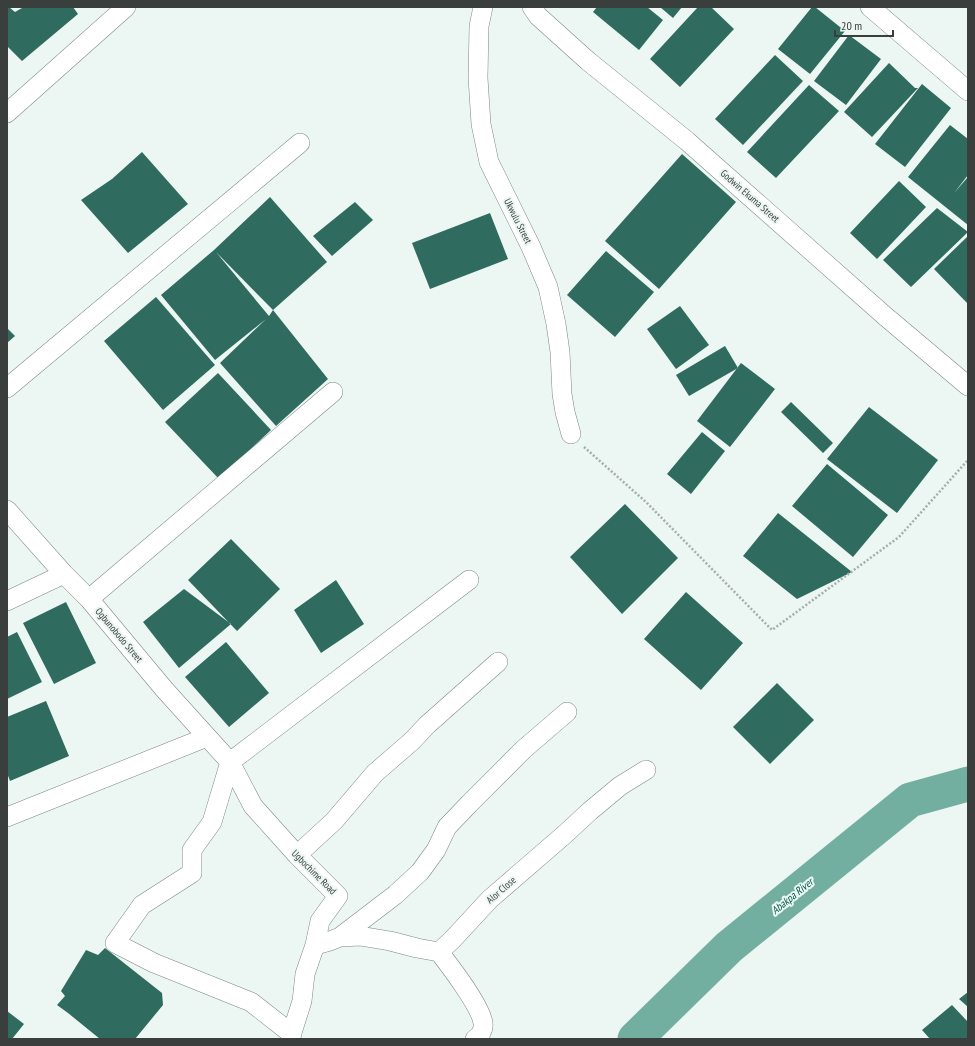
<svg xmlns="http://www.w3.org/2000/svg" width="975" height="1046" font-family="'PT Sans Narrow',sans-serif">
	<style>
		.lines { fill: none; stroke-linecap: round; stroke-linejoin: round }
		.river { stroke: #73afa0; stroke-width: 35 }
		.building { fill: #2f6b5e; fill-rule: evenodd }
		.minor-casing { stroke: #7e8785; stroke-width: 20 }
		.path { stroke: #a5adab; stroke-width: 2.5; stroke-dasharray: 2 2; stroke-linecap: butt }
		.minor { stroke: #fff; stroke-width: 19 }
		.labels { text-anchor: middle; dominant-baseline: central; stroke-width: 4; stroke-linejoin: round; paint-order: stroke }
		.street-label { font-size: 10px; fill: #3a3e3d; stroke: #ecf6f3 }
		.water-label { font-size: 11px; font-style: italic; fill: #055c4d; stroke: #ecf6f3 }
	</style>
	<rect width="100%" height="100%" fill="#ecf6f3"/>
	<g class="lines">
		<!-- river -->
		<path class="river" d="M635 1039 729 947 910 800 968 784"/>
	</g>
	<!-- building -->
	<path class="building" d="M7 7H9L15 12 22 8 21 7H73L78 14 22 61 7 46Z
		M597 7H647L663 20 639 50 593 12Z
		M660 7H682L673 18Z
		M698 7H711L734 29 680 87 650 59Z
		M812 7H815L845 31 810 74 778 49Z
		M849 35 881 59 846 105 814 81Z
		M775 55 803 81 743 145 715 119Z
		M889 63 915 88H918L872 137 844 112Z
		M922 84 951 108 905 167 875 144Z
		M809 85 839 111 776 178 747 152Z
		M950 125 968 139V175L954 193 968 177V225L908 177Z
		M142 152 188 204 128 253 81 200 112 179Z
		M682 154 736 202 659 289 605 241Z
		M899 181 926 207 877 259 850 233Z
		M270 197 327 262 273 310 328 379 276 426 220 363 266 319 215 360 161 295 214 250ZM216 252 273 310 269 316Z
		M355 202 373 220 332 256 313 236Z
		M937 208 968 232 911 287 883 260Z
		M490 213 508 259 430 289 412 243Z
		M968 236V304L934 269Z
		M606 251 654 292 615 337 567 295Z
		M156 297 215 365 163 410 104 341Z
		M680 306 709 345 676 369 647 329Z
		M7 328 15 336 7 343Z
		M725 346 738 368 689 396 676 375Z
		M741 363 775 389 730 447 697 421Z
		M218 373 271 430 219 479 165 422Z
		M791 402 833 443 823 453 781 412Z
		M869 407 938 460 897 513 827 459Z
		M702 432 725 451 691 494 667 474Z
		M827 464 888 515 853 557 792 506Z
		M625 504 678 558 622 614 570 557Z
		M778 513 852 572 797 599 743 556Z
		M231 539 280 589 237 631 188 580Z
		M336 580 364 624 321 653 294 610Z
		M184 589 231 624 179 668 143 622Z
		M686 592 743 643 701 690 644 639Z
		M66 602 96 663 54 684 23 623Z
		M17 632 42 682 7 699V637Z
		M226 642 269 693 229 727 185 677Z
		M777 683 814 720 770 764 733 727Z
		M46 701 69 756 10 781 7 773V717Z
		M105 948 162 993 163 1005 135 1039H100L68 1013 57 1005 65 996 61 991 86 950 98 955Z
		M968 992V1007L959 999Z
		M952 1005 968 1022V1039H930L922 1030Z
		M7 1011 24 1024 12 1039H7Z"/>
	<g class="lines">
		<!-- minor casing -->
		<g class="minor-casing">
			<path id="minor" d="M483 7 479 26 478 78 481 124 489 162 531 247 548 287 556 324 560 352 562 394 565 412 571 434
				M532 7 538 16 588 61 687 141 885 316 968 386
				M870 7 968 91
				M7 113 126 7
				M7 388 300 143
				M7 510 64 574 89 599 164 689 230 762 253 806 297 855 338 896 320 921 315 945 305 974 302 1001 290 1039
				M89 599 333 392
				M7 601 64 574
				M7 817 207 737
				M297 855 334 821 375 773 412 741 427 725 498 662
				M340 937 360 936 390 941 417 948 439 952
				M315 945 330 941 340 937 395 895 420 872 436 850 447 827 469 804 524 749 567 712
				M439 952 452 940 490 899 564 835 590 811 620 786 646 770
				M439 952C450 966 481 1007 483 1023 484 1030 480 1036 475 1039
				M292 1034 251 1002 154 963 115 943 142 905 192 873V850L212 822 230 762 469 580"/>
		</g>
		<!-- path -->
		<path class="path" d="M584 447 646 502 772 630 899 537 968 460"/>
		<!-- minor -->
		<use href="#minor" class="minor"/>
	</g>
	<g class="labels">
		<!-- street labels -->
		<g class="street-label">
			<text transform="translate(750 196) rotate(41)">Godwin Ekuma Street</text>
			<text transform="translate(518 221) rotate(63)">Ukwulu Street</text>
			<text transform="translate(119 635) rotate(50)">Ogbunobodo Street</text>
			<text transform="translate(314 872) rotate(45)">Ugbochime Road</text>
			<text transform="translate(501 890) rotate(-41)">Alor Close</text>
		</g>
		<!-- water labels -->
		<g class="water-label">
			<text transform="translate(792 896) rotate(-39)">Abakpa River</text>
		</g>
	</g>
	<!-- border -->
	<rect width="975" height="1046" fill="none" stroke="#3a3e3d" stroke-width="16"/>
	<!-- scale -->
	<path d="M835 30v6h58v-6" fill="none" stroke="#3a3e3d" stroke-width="2"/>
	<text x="841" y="30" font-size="12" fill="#3a3e3d" stroke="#ecf6f3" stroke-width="3" paint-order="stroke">20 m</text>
</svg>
